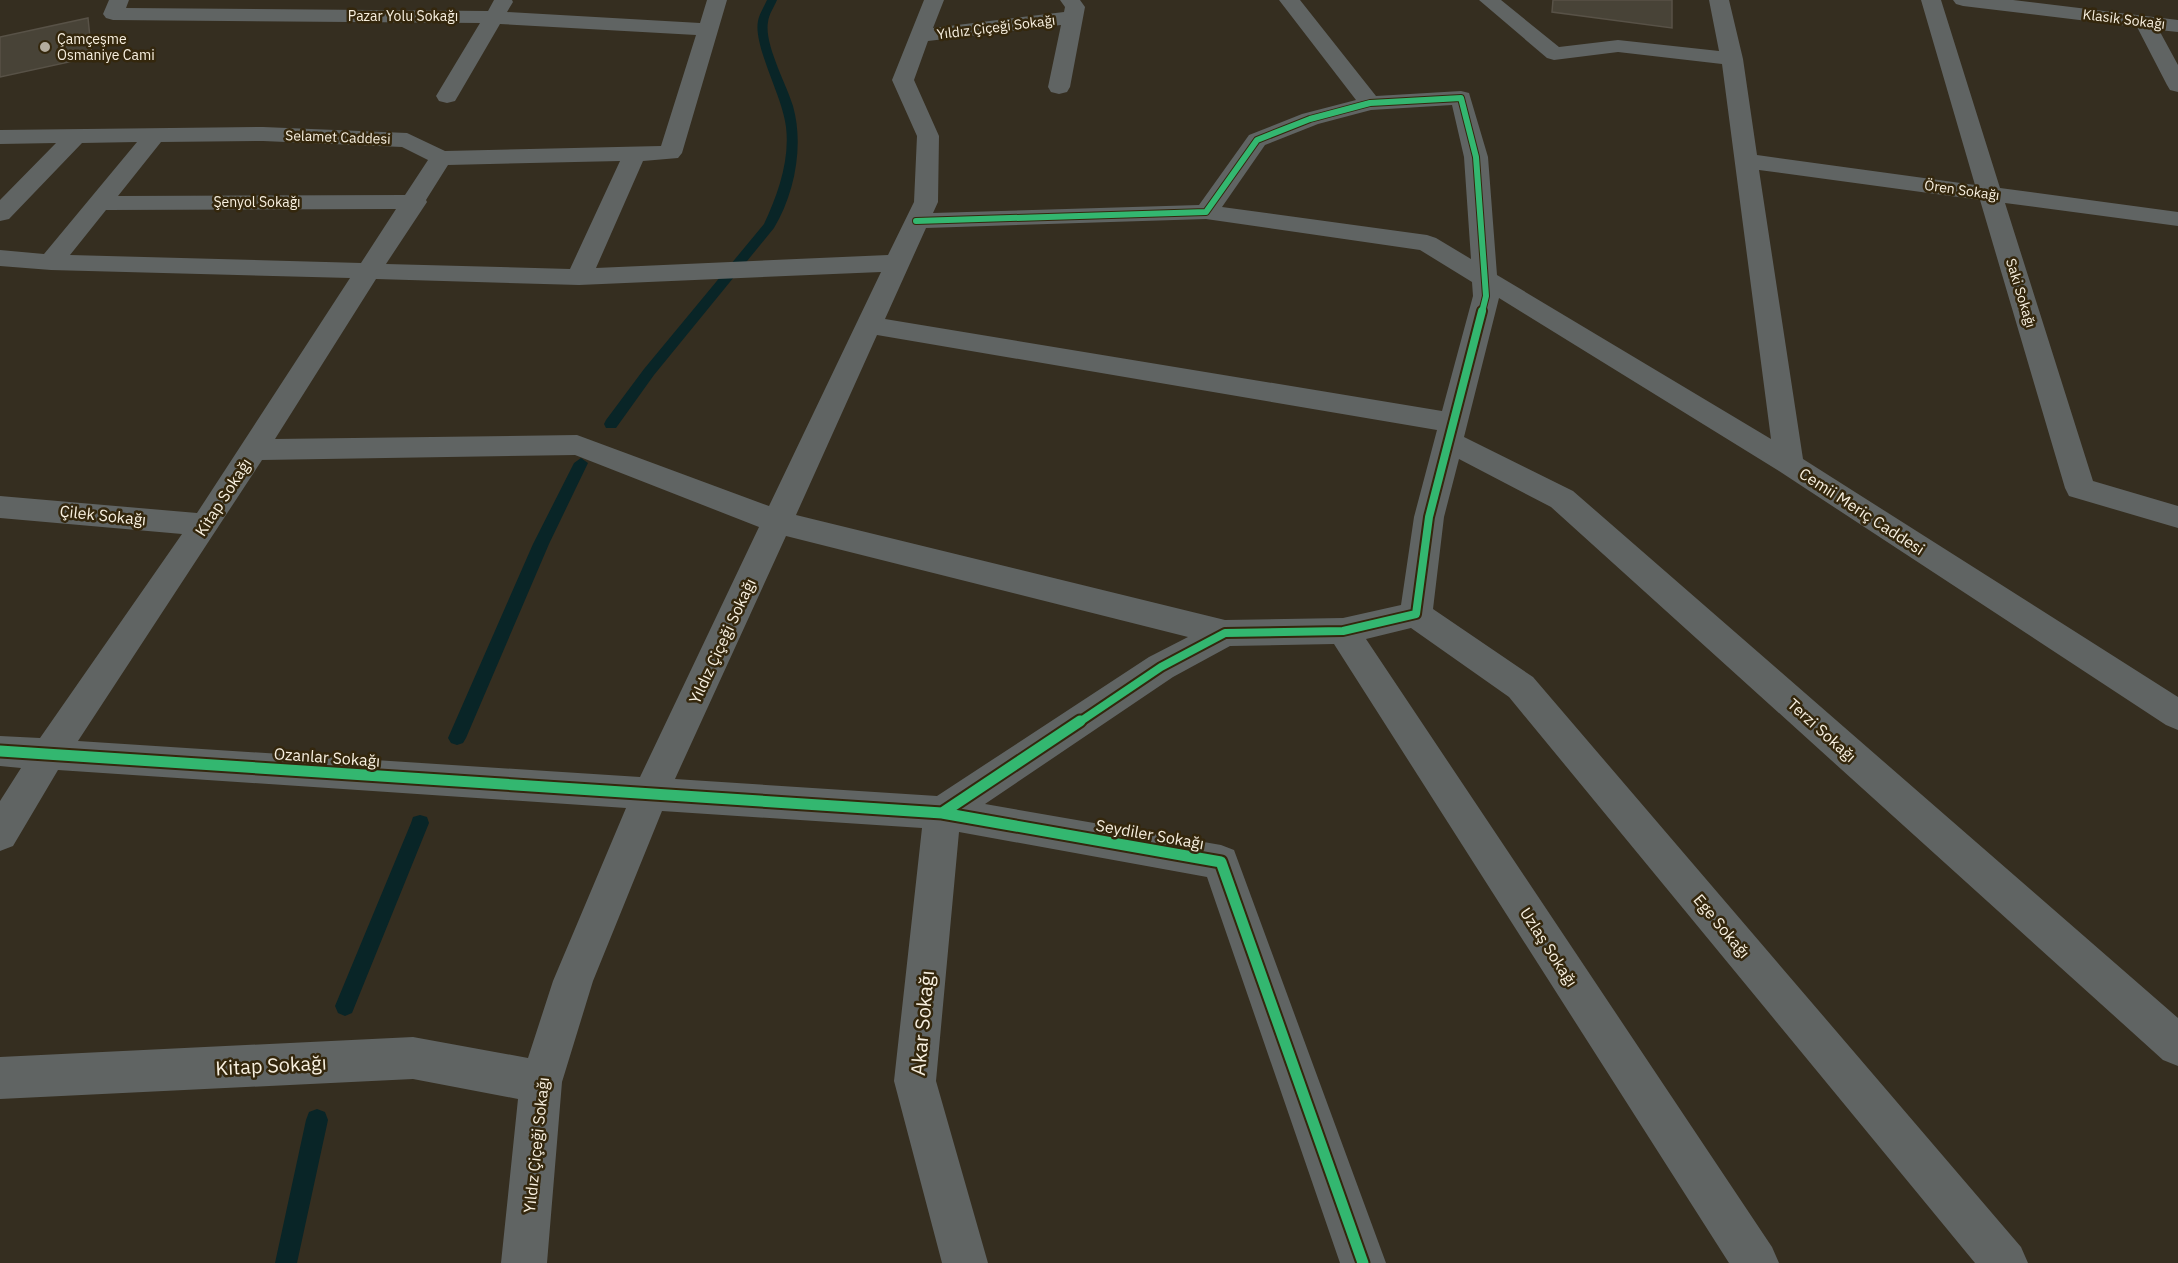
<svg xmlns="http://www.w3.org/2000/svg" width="2178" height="1263" font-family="'IBM Plex Sans',sans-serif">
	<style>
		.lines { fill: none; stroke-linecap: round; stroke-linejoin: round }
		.stream { fill: #092527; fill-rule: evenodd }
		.building { fill: #484337; stroke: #585247; stroke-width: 1.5 }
		.minor { fill: #606463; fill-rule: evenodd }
		.cycleway-far2-casing { stroke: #34270d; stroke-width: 8 }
		.cycleway-far1-casing { stroke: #34270d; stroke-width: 12 }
		.cycleway-casing { stroke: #34270d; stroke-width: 15 }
		.cycleway-far2 { stroke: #33b770; stroke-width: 6 }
		.cycleway-far1 { stroke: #33b770; stroke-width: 8 }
		.cycleway { stroke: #33b770; stroke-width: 11 }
		.poi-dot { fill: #b4ac9d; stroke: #34270d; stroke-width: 2 }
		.labels { text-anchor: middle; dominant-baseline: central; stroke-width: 5; stroke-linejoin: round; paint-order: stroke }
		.far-street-label { font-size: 14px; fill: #f8f0e0; stroke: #34270d }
		.far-poi-label { font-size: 14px; fill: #f8f0e0; stroke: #34270d; text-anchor: start }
		.street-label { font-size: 16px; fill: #f8f0e0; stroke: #34270d }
		.near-street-label { font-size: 20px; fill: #f8f0e0; stroke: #34270d }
	</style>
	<rect width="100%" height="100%" fill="#352e20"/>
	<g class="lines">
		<!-- stream -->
		<path class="stream" d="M767 0H777C774 7 769 14 768 22 764 44 786 83 793 106 804 145 795 193 774 228L654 375 616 428H606L604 424 606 420 644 369 764 224C778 194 790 160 786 127 783 97 753 46 758 21 759 14 764 7 767 0Z
			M581 458 588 463 549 544 466 738 463 743 457 745 451 743 448 738 533 544 574 463Z
			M420 815 427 817 429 823 352 1013 345 1016 338 1013 335 1006 411 823 413 817Z
			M317 1109 325 1112 328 1120 297 1263H275L306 1120 309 1112Z"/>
	</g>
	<!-- building -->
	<path class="building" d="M1553 0H1672V28L1552 12Z
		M88 18 92 57 0 77V37Z"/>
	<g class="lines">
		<!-- minor -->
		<path class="minor" d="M109 0H129L126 8 488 11 494 0H512L513 2 507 12 700 23 707 0H727L682 153 678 158 643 161 596 268 888 255 914 202 917 136 892 80 924 0H944L933 28 1064 12 1065 7 1060 0H1080L1085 7 1070 87 1067 92 1059 94 1051 92 1048 87 1061 25 928 41 914 80 939 136 938 202 933 213 1199 205 1249 135 1302 114 1356 100 1279 0H1300L1376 96 1461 91 1469 93 1488 157 1497 275 1771 439 1722 64 1618 52 1554 60 1547 58 1479 0H1501L1559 47 1618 40 1719 51 1709 0H1729L1743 59 1757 155 1975 185 1921 0H1941L2000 188 2178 212V226L2005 203 2093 481 2178 506V528L2069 496 2065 488 1980 200 1759 170 1803 459 2178 697V730L2166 725 1779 471 1499 298 1464 437 1573 491 2178 1018V1066L2163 1060 1551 507 1459 459 1444 517 1433 609 1533 677 2021 1247 2028 1263H1975L1509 697 1411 628 1366 639 1772 1247 1779 1263H1729L1334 644 1230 646 1173 677 985 804 1221 845 1234 850 1386 1263H1340L1207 877 959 832 936 1081 988 1263H942L894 1081 922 828 662 811 593 981 562 1082 547 1263H501L518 1099 413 1079 0 1099V1057L413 1037 528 1058 553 981 626 808 58 770 13 846 0 851V801L21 768 0 766V736L40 738 182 534 0 518V496L197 513 350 278 51 270 0 266V250L44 254 137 142 82 143 9 219 0 221V200L56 143 0 144V130L263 127 407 133 445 151 661 146 696 35 500 24 458 96 455 101 447 103 439 101 436 96 480 23 113 20 106 18 103 14ZM1452 105 1464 157 1471 259 1436 238 1427 235 1222 207 1265 145 1318 124 1371 110ZM263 141 402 147 428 160 405 195 118 196 161 142ZM620 161 570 269 386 264 427 202 426 200 448 165ZM396 209 361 263 70 255 106 210ZM1206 219 1420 250 1472 282 1473 296 1442 411 885 319 926 228ZM881 272 769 506 577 435 275 439 376 279 579 285ZM877 335 1437 430 1414 517 1401 605 1343 618 1225 620 796 515ZM575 455 759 527 640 777 78 741 262 460ZM786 536 1188 637 1149 657 937 796 675 779Z
			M1953 0H2013L2178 20V32L2159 30 2178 65V92L2170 90 2167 85 2137 27 1963 6 1956 4Z"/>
		<!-- cycleway-far2 casing -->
		<g class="cycleway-far2-casing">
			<path id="cycleway-far2" d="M916 221 1206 212 1257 140 1310 119 1370 103 1461 98 1476 157 1486 296 1482 312"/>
		</g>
		<!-- cycleway-far1 casing -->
		<g class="cycleway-far1-casing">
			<path id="cycleway-far1" d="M1078 723 1161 667 1225 633 1343 631 1416 614 1429 517 1482 311"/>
		</g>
		<!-- cycleway casing -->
		<g class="cycleway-casing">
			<path id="cycleway" d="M0 751 942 813 1221 862 1363 1263
				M942 813 1080 721"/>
		</g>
		<!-- cycleway-far2 -->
		<use href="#cycleway-far2" class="cycleway-far2"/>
		<!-- cycleway-far1 -->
		<use href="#cycleway-far1" class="cycleway-far1"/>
		<!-- cycleway -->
		<use href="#cycleway" class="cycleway"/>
	</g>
	<!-- markers -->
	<circle class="poi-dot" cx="45" cy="47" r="6"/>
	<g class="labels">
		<!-- far-street labels -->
		<g class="far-street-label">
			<text x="403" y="16">Pazar Yolu Sokağı</text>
			<text transform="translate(2124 19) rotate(7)">Klasik Sokağı</text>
			<text transform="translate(996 27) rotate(-7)">Yıldız Çiçeği Sokağı</text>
			<text transform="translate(338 137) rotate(2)">Selamet Caddesi</text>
			<text transform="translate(1962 190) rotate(8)">Ören Sokağı</text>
			<text x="257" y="202">Şenyol Sokağı</text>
			<text transform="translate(2021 293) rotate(73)">Saki Sokağı</text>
		</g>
		<!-- far-poi labels -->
		<g class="far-poi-label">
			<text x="57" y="39">Çamçeşme<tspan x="57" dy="16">Osmaniye Cami</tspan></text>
		</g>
		<!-- street labels -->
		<g class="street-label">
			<text transform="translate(223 497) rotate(-57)">Kitap Sokağı</text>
			<text transform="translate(1862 511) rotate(33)">Cemii Meriç Caddesi</text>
			<text transform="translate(103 515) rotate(6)">Çilek Sokağı</text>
			<text transform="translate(722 641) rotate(-65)">Yıldız Çiçeği Sokağı</text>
			<text transform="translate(1822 730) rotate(42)">Terzi Sokağı</text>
			<text transform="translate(327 757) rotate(4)">Ozanlar Sokağı</text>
			<text transform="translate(1150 834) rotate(10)">Seydiler Sokağı</text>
			<text transform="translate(1722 926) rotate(50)">Ege Sokağı</text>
			<text transform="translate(1549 947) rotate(57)">Uzlaş Sokağı</text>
			<text transform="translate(536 1145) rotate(-84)">Yıldız Çiçeği Sokağı</text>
		</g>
		<!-- near-street labels -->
		<g class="near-street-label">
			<text transform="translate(922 1023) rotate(-85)">Akar Sokağı</text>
			<text transform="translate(271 1065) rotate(-3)">Kitap Sokağı</text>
		</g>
	</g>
</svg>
